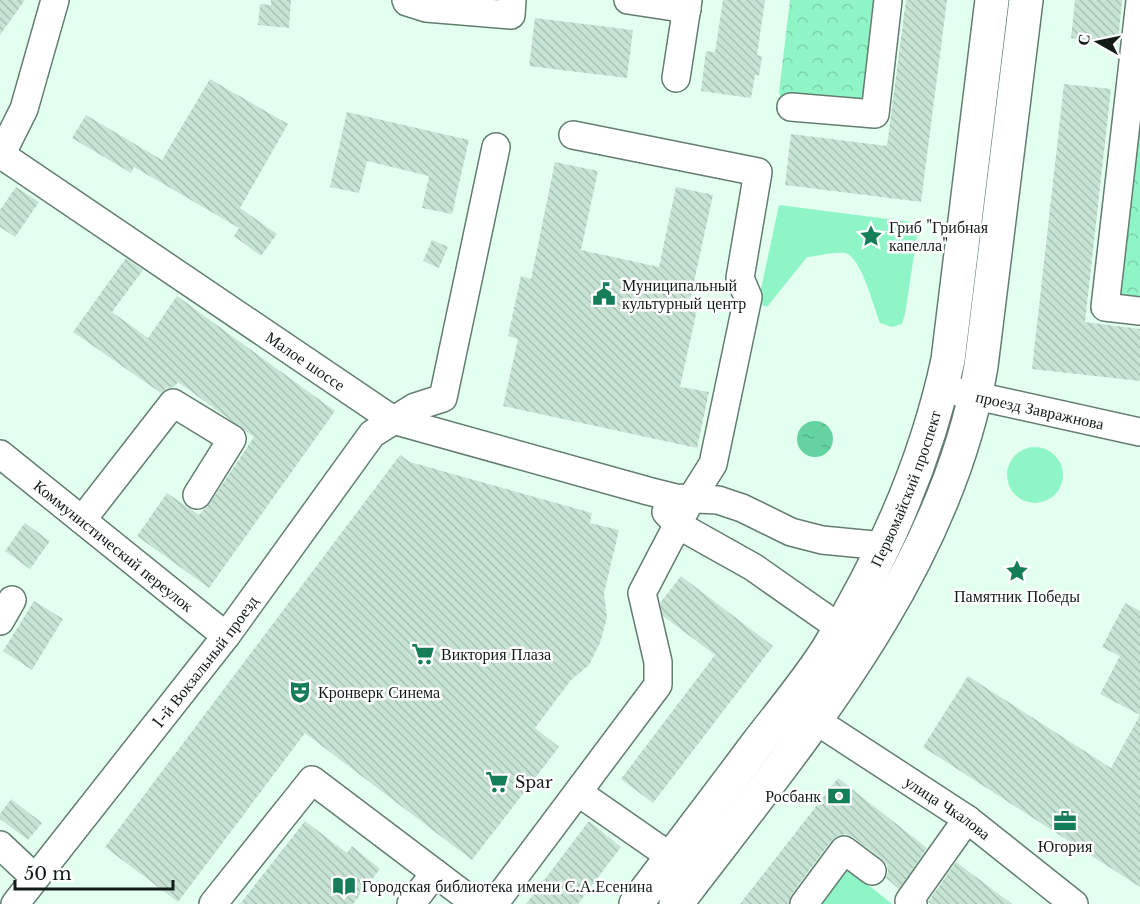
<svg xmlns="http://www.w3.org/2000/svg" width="1140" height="904" font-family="'Libre Baskerville',serif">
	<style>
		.green { fill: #90f5c6 }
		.forest { fill: url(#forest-crowns) }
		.water { fill: url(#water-ripples) }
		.building { fill: url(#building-back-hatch) }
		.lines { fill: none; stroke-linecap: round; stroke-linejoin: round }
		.minor-casing { stroke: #637d70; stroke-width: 30 }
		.major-casing { stroke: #637d70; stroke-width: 36 }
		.minor { stroke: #fff; stroke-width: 27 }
		.major { stroke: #fff; stroke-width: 33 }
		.labels { text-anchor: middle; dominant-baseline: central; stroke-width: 5; stroke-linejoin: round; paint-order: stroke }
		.poi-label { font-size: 16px; fill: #131d18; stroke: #fff; text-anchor: start }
		.street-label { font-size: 16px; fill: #131d18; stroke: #fff }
	</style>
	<defs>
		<pattern id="forest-crowns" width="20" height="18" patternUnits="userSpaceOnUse" patternTransform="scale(1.5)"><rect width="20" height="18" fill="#90f5c6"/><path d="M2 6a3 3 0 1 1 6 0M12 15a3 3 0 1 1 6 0" fill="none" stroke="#7bd2a9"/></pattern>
		<pattern id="water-ripples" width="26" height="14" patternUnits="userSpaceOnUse" patternTransform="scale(1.5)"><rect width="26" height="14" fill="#65d2a2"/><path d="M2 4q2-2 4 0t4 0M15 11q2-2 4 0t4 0" fill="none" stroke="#57b48b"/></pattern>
		<pattern id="building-back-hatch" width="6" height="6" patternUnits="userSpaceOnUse" patternTransform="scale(1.5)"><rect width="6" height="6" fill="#c7e3d4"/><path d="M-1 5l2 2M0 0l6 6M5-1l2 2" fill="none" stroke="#aac2b5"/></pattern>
	</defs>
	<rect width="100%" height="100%" fill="#e2fff0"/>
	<!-- green -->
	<path class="green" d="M779 205 919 223 905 314 902 324 892 327 880 323C874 308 861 256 845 253 833 252 819 256 807 257L767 307 758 303Z
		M1007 475a28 28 0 1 1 56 0a28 28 0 1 1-56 0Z
		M846 867 892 904H817Z"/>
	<!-- forest -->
	<path class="forest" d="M790 0H888L875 114 781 100 779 92Z
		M1140 99V301L1124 298 1117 293Z"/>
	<!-- water -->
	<path class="water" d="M797 439a18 18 0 1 1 36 0a18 18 0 1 1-36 0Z"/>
	<!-- building -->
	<path class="building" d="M0 0H25L0 35Z
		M271 0H291L289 28 258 25 260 4 271 5Z
		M723 0H765L757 55 762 56 759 76 755 75 751 98 701 91 706 51 715 52Z
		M906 0H947L921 202 785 185 791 134 887 146Z
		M1075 0H1122L1118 43 1071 38Z
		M535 18 633 30 627 78 529 66Z
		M210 79 288 124 240 208 277 234 261 256 234 236 239 228 134 167 131 173 72 138 86 115 162 160Z
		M1064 84 1111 89 1085 322 1140 329V381L1032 369Z
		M347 112 469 140 452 214 422 208 429 176 367 161 359 193 330 187Z
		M555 162 598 171 581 250 659 267 676 187 713 195 688 309 697 310 680 387 709 392 697 448 503 406 518 339 508 336 521 276 531 279Z
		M16 187 39 202 15 237 0 227V210Z
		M432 240 448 247 439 268 423 261Z
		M126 258 143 270 112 312 148 338 177 296 335 411 209 588 137 536 167 493 199 515 210 503 254 437 178 382 174 387 167 388 161 393 73 332Z
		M400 455 410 462 592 513 590 523 619 530 604 593 607 618 600 643 589 665 571 680 535 728 559 747 472 860 305 733 178 902 105 847Z
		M25 523 50 541 30 569 5 551Z
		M681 576 773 646 653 803 621 779 715 655 663 616 660 603Z
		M34 601 63 619 32 670 3 651Z
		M1125 603 1140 611V887L923 747 968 676 1111 768 1140 715 1100 694 1120 656 1102 647Z
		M838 778 927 848 899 889 886 878 888 872 887 865 882 859 853 837 845 834 837 836 831 841 791 895 789 904H740Z
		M11 799 42 823 28 840 0 819V814Z
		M305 821 347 853 352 846 380 869 353 904H240Z
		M589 821 621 847 578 904H526Z
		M956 862 1012 904H931L928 902Z"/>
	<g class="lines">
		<!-- minor casing -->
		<g class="minor-casing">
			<g id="minor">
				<path d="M406 0 407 2 426 8 511 15 512 0"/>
				<path d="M628 0 687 9"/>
				<path d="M1140 1 1105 307 1140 311"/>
				<path d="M676 78 688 0"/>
				<path d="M791 107 875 114 888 0"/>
				<path id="s1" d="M0 154 393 420 648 491 676 498 718 500 742 508 791 532 822 540 884 546"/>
				<path d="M0 157 24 109 55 0"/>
				<path id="s2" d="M954 391 1140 432"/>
				<path id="s3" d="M0 454 226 636"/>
				<path d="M666 512 678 525 753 567 840 628"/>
				<path d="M82 520 173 403 232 439 197 495"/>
				<path d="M0 621 12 600"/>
				<path id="s4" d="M815 720 967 819 1074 904"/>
				<path d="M579 793 671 857"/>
				<path d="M0 845 35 878"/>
				<path d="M435 873 476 904"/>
				<path id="s5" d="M15 904 226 636 372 434 415 407 443 398 496 147"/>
				<path d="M213 904 312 780 435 873 411 904"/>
				<path d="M494 904 658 685V662L642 593 691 499 713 464 748 297 740 278 758 172 573 135"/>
				<path d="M804 904 844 850 872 871"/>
				<path d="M913 904 909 901 967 819"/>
			</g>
		</g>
		<!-- major casing -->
		<g class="major-casing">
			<g id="major">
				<path id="s6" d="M636 904C676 851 717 798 757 744 781 713 807 682 828 649 883 559 926 463 948 360L992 0"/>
				<path d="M676 904C799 742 946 573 981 366L1026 0"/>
			</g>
		</g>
		<!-- minor -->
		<use href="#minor" class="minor"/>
		<!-- major -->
		<use href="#major" class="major"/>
	</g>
	<!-- icons -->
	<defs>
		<g id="sight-bare" transform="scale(1.8)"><path d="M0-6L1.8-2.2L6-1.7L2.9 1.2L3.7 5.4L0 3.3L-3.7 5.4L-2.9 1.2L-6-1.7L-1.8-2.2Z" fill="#157e59" stroke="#fff" stroke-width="2.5" paint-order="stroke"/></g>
		<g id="civic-bare" transform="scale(1.8)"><path d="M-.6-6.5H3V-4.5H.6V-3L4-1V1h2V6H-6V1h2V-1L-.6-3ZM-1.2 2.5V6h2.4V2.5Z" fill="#157e59" stroke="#fff" stroke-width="2.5" paint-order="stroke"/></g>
		<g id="supermarket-bare" transform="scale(1.8)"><path d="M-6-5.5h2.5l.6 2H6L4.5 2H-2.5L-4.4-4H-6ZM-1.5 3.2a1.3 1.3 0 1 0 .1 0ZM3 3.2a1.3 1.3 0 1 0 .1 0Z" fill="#157e59" stroke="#fff" stroke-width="2.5" paint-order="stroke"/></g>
		<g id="theatre-bare" transform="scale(1.8)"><path d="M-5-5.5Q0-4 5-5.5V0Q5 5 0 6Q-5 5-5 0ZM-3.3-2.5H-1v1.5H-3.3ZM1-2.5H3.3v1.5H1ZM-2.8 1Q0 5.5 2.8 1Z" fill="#157e59" stroke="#fff" stroke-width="2.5" paint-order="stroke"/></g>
		<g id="bank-bare" transform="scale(1.8)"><path d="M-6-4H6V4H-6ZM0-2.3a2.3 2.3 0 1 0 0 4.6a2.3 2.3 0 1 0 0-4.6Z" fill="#157e59" stroke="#fff" stroke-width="2.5" paint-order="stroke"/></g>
		<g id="office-bare" transform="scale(1.8)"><path d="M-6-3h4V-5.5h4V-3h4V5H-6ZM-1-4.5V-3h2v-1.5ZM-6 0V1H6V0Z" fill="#157e59" stroke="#fff" stroke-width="2.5" paint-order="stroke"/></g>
		<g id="library-bare" transform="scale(1.8)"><path d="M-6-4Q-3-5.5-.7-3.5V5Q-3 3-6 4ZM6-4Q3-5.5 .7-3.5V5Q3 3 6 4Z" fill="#157e59" stroke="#fff" stroke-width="2.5" paint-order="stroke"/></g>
	</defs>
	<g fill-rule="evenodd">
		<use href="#sight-bare" x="871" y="236"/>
		<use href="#civic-bare" x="604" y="294"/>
		<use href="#sight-bare" x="1017" y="571"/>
		<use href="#supermarket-bare" x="423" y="654"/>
		<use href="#theatre-bare" x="300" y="692"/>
		<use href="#supermarket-bare" x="497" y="782"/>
		<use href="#bank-bare" x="839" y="796"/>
		<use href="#office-bare" x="1065" y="821"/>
		<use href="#library-bare" x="344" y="886"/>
	</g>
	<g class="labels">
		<!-- poi labels -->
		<g class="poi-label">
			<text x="889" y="227">Гриб "Грибная<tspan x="889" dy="18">капелла"</tspan></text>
			<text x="622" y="285">Муниципальный<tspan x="622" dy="18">культурный центр</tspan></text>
			<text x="1017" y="596" text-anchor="middle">Памятник Победы</text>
			<text x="441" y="654">Виктория Плаза</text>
			<text x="318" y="692">Кронверк Синема</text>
			<text x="515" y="782">Spar</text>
			<text x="821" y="796" text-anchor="end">Росбанк</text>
			<text x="1065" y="846" text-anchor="middle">Югория</text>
			<text x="362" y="886">Городская библиотека имени С.А.Есенина</text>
		</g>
		<!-- street labels -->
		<g class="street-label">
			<text stroke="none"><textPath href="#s1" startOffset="369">Малое шоссе</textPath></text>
			<text stroke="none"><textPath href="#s2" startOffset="88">проезд Завражнова</textPath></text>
			<text stroke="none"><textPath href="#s6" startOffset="498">Первомайский проспект</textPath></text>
			<text stroke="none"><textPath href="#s3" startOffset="146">Коммунистический переулок</textPath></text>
			<text stroke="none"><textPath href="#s5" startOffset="308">1-й Вокзальный проезд</textPath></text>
			<text stroke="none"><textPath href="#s4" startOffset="159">улица Чкалова</textPath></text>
		</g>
	</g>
	<!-- north arrow -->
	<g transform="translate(1098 42) rotate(279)" stroke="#ffffff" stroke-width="4.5" paint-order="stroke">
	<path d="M0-4.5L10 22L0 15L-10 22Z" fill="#131d18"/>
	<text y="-9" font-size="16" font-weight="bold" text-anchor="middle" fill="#131d18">С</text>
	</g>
	<!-- scale -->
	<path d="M15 880v9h158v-9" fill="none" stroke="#131d18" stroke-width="3"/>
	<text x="24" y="880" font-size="18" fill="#131d18" stroke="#ffffff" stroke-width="4.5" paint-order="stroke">50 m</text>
</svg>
